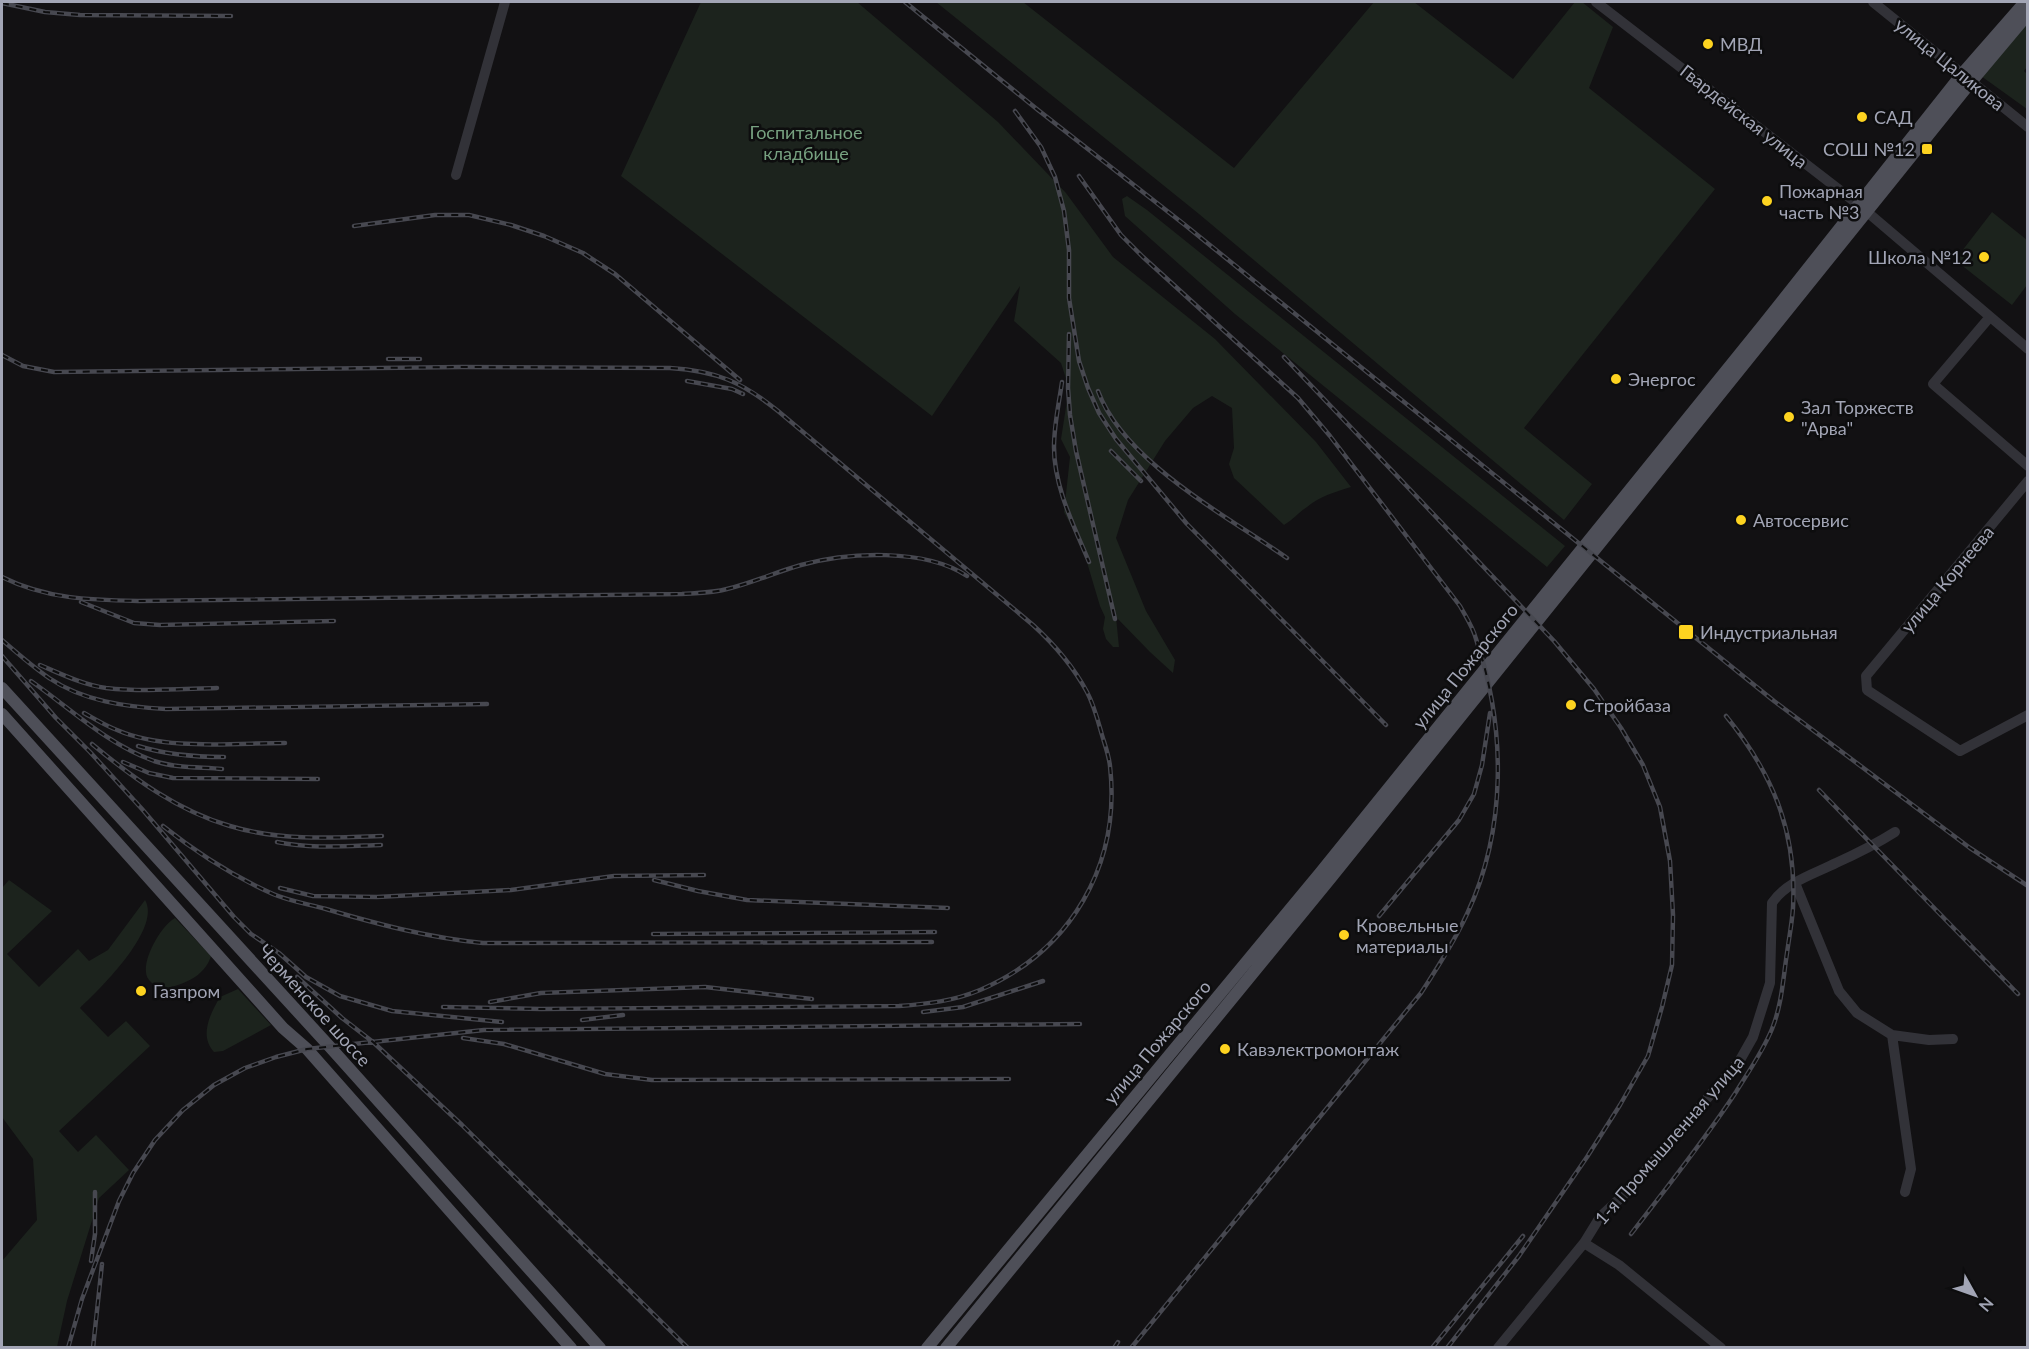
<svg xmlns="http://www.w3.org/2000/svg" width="2029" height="1349" font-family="Lato,sans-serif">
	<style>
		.green { fill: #1c231d }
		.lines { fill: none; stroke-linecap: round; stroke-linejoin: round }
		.minor { stroke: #323238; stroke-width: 10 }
		.major { stroke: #4e4f58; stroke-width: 12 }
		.rail-casing { stroke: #474850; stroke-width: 4.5 }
		.rail { stroke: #0d0d0e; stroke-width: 2; stroke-dasharray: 7; stroke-linecap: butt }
		.poi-dot { fill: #fdd320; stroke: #0d0d0e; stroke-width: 2 }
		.labels { text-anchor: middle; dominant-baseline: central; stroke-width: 5; stroke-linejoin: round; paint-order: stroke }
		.poi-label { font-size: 18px; fill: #a2a5b5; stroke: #0d0d0e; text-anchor: start }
		.street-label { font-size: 18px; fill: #a2a5b5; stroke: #0d0d0e }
		.park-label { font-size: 18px; fill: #77a180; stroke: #0d0d0e }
	</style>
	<rect width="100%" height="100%" fill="#121113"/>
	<!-- green -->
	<path class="green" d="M701 2H857L998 122 1066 193 1113 257 1215 339 1316 442 1351 487C1335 492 1320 496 1307 507 1298 513 1294 519 1284 525L1234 478 1229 464 1234 448 1232 408 1212 396 1193 408 1165 441 1128 500 1116 538 1146 611 1175 660 1173 673 1150 652 1116 617 1119 647H1113L1106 639 1103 629 1105 617 1100 606 1083 549 1064 512 1070 457 1061 439 1069 388 1061 363 1014 321 1020 286 932 416 621 176Z
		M936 2H1023L1234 168 1374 2H1414L1513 79 1575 2H1582L1613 27 1589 88 1715 189 1524 428 1592 484 1564 520 1199 214Z
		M2027 20V67L2024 71 2027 74V109L1981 76Z
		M1127 196 1147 210 1565 546 1547 567 1235 314 1125 216 1122 199Z
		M1992 212 2027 240V285L2012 305 1955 260Z
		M9 880 52 911 7 954 39 987 78 949 89 961 108 950 145 900C162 929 99 990 80 1008L108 1037 126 1021 150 1046 59 1131 78 1152 96 1135 129 1170 99 1198 67 1301 57 1347H2V1261L37 1220 33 1159 2 1117V888Z
		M175 918 211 956C205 977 181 986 161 989 154 985 146 980 146 972 144 956 162 925 175 918Z
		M238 989 271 1025 223 1051 214 1052C199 1036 210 1014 220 997Z"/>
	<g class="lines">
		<!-- minor -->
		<path class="minor" d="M1596 2 1859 205 2028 349
			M1873 2 2028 127
			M456 175 505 2
			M1989 318 1933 384 2028 466
			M2028 481 1866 676 1867 690 1960 751 2028 715
			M1795 883 1839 991 1857 1013 1892 1035 1929 1040 1953 1039
			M1892 1035 1911 1169 1905 1192
			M1584 1243 1619 1265 1721 1348
			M1498 1348 1584 1243 1600 1217 1629 1190 1740 1060 1753 1037 1770 983 1772 903C1786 882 1814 874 1836 863 1856 854 1876 844 1895 832"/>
		<!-- major -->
		<path class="major" d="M2 688 330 1047 600 1348
			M2 714 283 1028 307 1049 571 1348
			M927 1348 1320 873 1763 325 1962 74 2025 2
			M946 1348 1330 879 1971 82 2028 14"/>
		<!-- rail casing -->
		<g class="rail-casing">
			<path id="rail" d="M905 2 1038 110 1185 225 1774 701 1970 848 2028 886
				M2 3 45 12 80 15 231 16
				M1015 111 1041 147 1055 177 1064 211 1069 250V298L1079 361 1088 388 1099 413 1116 439 1187 524 1386 725
				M1079 176 1121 235 1143 257 1298 398 1330 436 1460 606C1466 617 1473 627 1476 639 1506 727 1507 829 1467 914 1454 942 1438 967 1421 993L1131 1348
				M354 226 435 215H469L511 225 544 236 583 253 615 274 740 380
				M1069 334 1068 388 1070 415 1076 451 1115 619
				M2 355 23 366 54 372 462 367 670 368C717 371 742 382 778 411L1033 625C1055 645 1073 666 1087 692 1094 705 1098 721 1102 735 1105 745 1109 756 1110 766 1121 865 1071 951 980 990 954 1001 927 1004 899 1006L541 1009 443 1007
				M1284 357 1554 641 1594 689 1621 728 1643 765 1660 807 1670 861 1673 915 1672 965 1662 1007 1648 1056 1620 1105 1587 1157 1519 1256 1447 1348
				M388 359H420
				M687 381 732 389 743 394
				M1062 382C1059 403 1054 425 1054 447 1054 487 1074 526 1089 562
				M1098 391C1124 462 1227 516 1287 558
				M1111 451 1141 481
				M2 577C46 599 90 600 138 601L682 594C696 593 713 593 727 589 752 583 776 572 801 565 848 552 925 548 967 576
				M81 602 134 623 160 625 334 621
				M2 640C17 653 33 667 49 678 83 701 126 707 166 709L487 704
				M2 656 56 718 90 752 142 809 234 917 251 934 279 953 306 977 340 996 392 1011 502 1022
				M40 665C61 674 84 685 106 688 142 692 180 689 217 688
				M31 681C71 709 107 744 154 761 175 768 200 767 222 769
				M84 713C95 719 106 726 117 730 165 751 234 743 285 743
				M92 744C133 778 178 811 230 826 279 841 332 838 382 836
				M138 746C167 755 194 757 224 757
				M123 762 149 773 173 778 318 779
				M1819 790 2018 994
				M163 826C197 853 233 876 273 894 289 901 308 904 326 909 377 924 430 938 483 943L932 942
				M277 842C311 849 346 846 381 845
				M654 880 698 891 747 900 948 908
				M280 888 313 896 377 897 511 890 614 876 704 875
				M1379 916 1459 820 1474 794 1482 765 1490 713
				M653 934 935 932
				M297 977 342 1018 373 1042 462 1125 688 1348
				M490 1002 541 993 705 987 812 999
				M923 1012 963 1007 1043 981
				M582 1020 623 1015
				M463 1038 504 1044 605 1074 652 1080 1009 1079
				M1631 1234C1667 1187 1704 1141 1736 1092 1749 1071 1763 1051 1772 1029 1782 1004 1783 979 1787 953 1789 938 1792 923 1793 908 1797 832 1773 774 1726 716
				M91 1261 95 1234V1192
				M68 1348 82 1299 119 1201 133 1173 155 1140 183 1110 214 1085 245 1068 276 1057 307 1049 484 1030 1080 1024
				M93 1348 102 1264
				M1114 1348 1118 1342
				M1432 1348 1523 1236"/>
		</g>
		<!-- rail -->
		<use href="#rail" class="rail"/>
	</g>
	<!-- markers -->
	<g class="poi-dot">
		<circle cx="1708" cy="44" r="6"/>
		<circle cx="1862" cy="117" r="6"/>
		<rect x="1921" y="143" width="12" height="12" rx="3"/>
		<circle cx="1767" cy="201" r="6"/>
		<circle cx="1984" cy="257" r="6"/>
		<circle cx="1616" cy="379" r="6"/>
		<circle cx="1789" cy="417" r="6"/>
		<circle cx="1741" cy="520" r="6"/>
		<rect x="1678" y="624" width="16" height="16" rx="3"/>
		<circle cx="1571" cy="705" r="6"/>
		<circle cx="1344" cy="935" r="6"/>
		<circle cx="141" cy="991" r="6"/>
		<circle cx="1225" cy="1049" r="6"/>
	</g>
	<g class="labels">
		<!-- poi labels -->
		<g class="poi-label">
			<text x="1720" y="44">МВД</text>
			<text x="1874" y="117">САД</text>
			<text x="1915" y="149" text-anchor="end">СОШ №12</text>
			<text x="1779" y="191">Пожарная<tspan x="1779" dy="21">часть №3</tspan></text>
			<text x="1972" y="257" text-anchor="end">Школа №12</text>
			<text x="1628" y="379">Энергос</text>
			<text x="1801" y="407">Зал Торжеств<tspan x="1801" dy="21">"Арва"</tspan></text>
			<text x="1753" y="520">Автосервис</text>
			<text x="1700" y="632">Индустриальная</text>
			<text x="1583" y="705">Стройбаза</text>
			<text x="1356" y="925">Кровельные<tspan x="1356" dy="21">материалы</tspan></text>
			<text x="153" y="991">Газпром</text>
			<text x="1237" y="1049">Кавэлектромонтаж</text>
		</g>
		<!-- street labels -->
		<g class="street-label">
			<text transform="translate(1950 64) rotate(39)">улица Цаликова</text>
			<text transform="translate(1744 116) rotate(38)">Гвардейская улица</text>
			<text transform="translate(1947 579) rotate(-50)">улица Корнеева</text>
			<text transform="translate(1465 666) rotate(-51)">улица Пожарского</text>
			<text transform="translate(315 1005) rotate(48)">Черменское шоссе</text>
			<text transform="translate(1157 1042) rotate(-50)">улица Пожарского</text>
			<text transform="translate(1669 1140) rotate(-49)">1-я Промышленная улица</text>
		</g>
		<!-- park labels -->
		<g class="park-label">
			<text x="806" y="132">Госпитальное<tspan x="806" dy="21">кладбище</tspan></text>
		</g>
	</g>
	<!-- border -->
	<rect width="2029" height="1349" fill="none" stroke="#a2a5b5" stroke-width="6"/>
	<!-- north arrow -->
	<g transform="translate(1975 1295) rotate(130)" stroke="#0d0d0e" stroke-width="4.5" paint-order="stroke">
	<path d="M0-4.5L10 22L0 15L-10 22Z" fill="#a2a5b5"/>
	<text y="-9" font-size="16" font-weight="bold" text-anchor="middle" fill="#a2a5b5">N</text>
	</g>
</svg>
